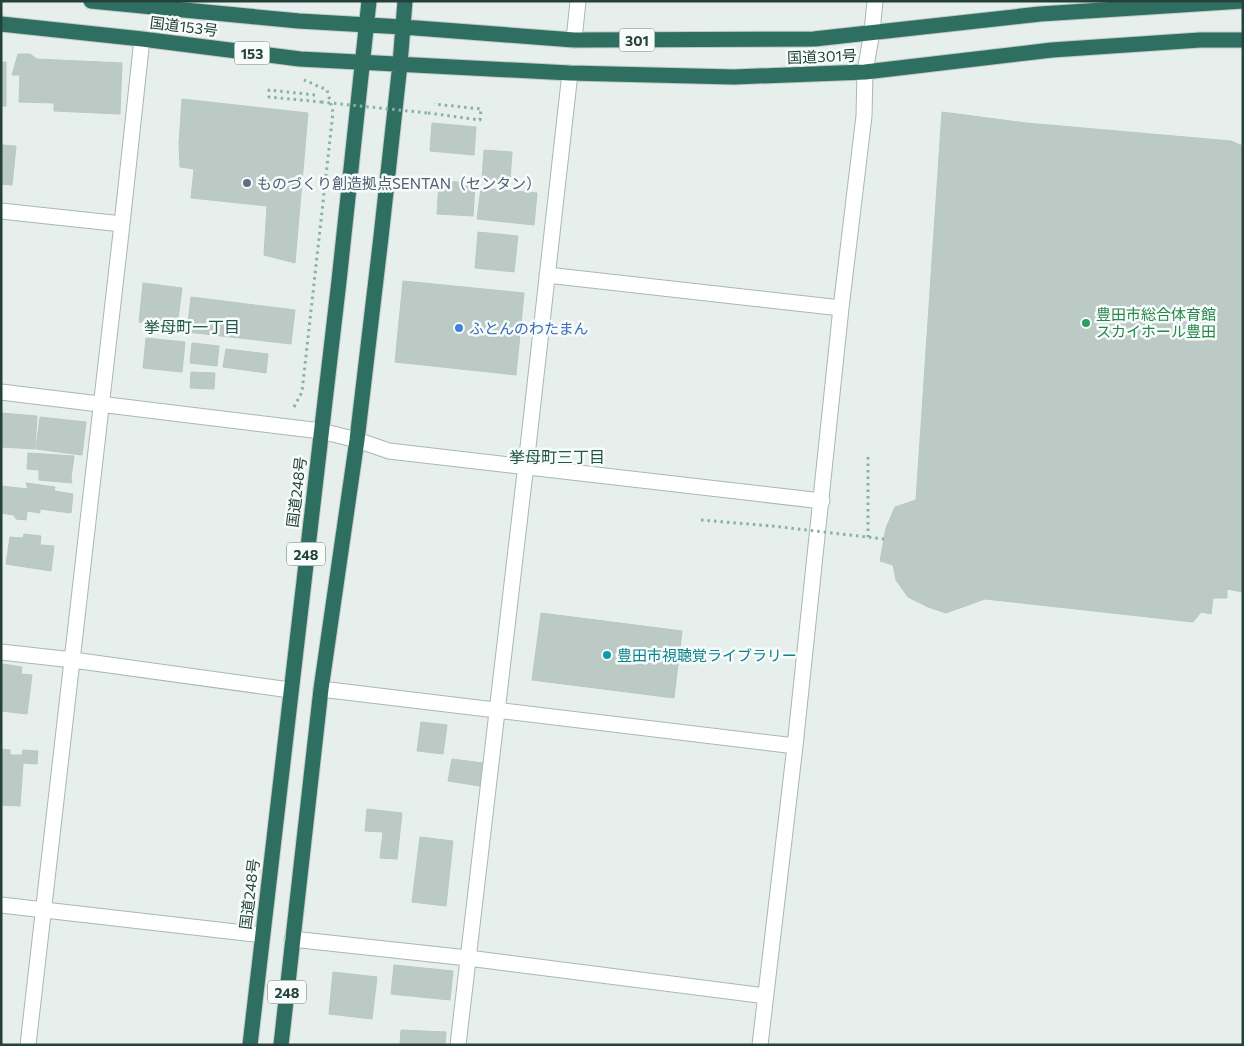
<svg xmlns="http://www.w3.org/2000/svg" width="1244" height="1046" font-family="Commissioner,'Noto Sans JP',sans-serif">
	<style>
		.building { fill: #bbcac4; stroke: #b8c9c2 }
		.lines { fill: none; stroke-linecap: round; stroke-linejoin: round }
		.minor-casing { stroke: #a8b8b2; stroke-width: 17 }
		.highway-casing { stroke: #c2cac8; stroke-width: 17 }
		.path { stroke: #86b3a5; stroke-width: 3; stroke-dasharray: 2.5 4; stroke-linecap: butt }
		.minor { stroke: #fff; stroke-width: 15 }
		.highway { stroke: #2f6f62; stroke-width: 15 }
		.path-bridge { stroke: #86b3a5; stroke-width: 3; stroke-dasharray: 2.5 4; stroke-linecap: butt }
		.service-dot { fill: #5c6f8a; stroke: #f7fbf9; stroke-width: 2 }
		.leisure-dot { fill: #2e9e5b; stroke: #f7fbf9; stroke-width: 2 }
		.shop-dot { fill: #3f7fe0; stroke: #f7fbf9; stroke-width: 2 }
		.culture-dot { fill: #0f9aa8; stroke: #f7fbf9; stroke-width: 2 }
		.labels { text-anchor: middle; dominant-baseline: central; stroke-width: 5; stroke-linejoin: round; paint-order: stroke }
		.shield { fill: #f7fbf9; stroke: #637a73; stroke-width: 1 }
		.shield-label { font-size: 14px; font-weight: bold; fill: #24423a }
		.street-label { font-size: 15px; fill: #24423a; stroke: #f7fbf9 }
		.service-label { font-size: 15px; fill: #4e5e75; stroke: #f7fbf9; text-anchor: start }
		.leisure-label { font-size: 15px; fill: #27864d; stroke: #f7fbf9; text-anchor: start }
		.shop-label { font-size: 15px; fill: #366cbe; stroke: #f7fbf9; text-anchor: start }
		.culture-label { font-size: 15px; fill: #0d838f; stroke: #f7fbf9; text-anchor: start }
		.neighbourhood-label { font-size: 16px; fill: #1f5548; stroke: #f7fbf9 }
	</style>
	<rect width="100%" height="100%" fill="#e6efeb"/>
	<!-- building -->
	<path class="building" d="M18 54H30L37 59 122 63 120 114 54 111V103L19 102 20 75H12Z
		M1 62H6V106H1Z
		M182 99 308 113 295 263 264 255 267 206 191 198 194 169 180 167 179 144Z
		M942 112 1026 123 1231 141 1243 146V592L1227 589V598H1213L1211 614 1201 612 1193 622 985 599 946 613 928 607 908 597 896 580 893 565 880 561 886 528 895 507 916 500Z
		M432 123 476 127 474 155 430 151Z
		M1 145 16 146 12 185 1 184Z
		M484 150 512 152 510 181 482 179Z
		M439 181 475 183 473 216 437 214Z
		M481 188 537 193 534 225 477 219Z
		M478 232 518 236 514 272 475 268Z
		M403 281 524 293 516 375 395 362Z
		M143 283 182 288 177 326 139 322Z
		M191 297 295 310 291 344 187 332Z
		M146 338 185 342 182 372 143 368Z
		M192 343 219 346 217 366 190 363Z
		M226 349 268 354 266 373 223 367Z
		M191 372 215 373 214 389 190 388Z
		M1 413 37 416 35 449 1 447Z
		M40 417 86 422 82 455 36 449Z
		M28 453 74 456 71 478 72 483 39 480V470L27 469Z
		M26 483 55 487 54 491 73 494 71 513 40 509V513L27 511 26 520 16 519 14 515 1 513V486L28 489Z
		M24 534 41 536 40 545 54 546 51 571 6 564 10 537 23 538Z
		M541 613 682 631 674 698 532 680Z
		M2 664 22 667 21 674 32 675 27 714 1 711Z
		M421 722 447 725 443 754 417 751Z
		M1 749 10 750V755H22L23 750 38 751 37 764 23 763 20 806 1 805Z
		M452 759 483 763 480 786 448 781Z
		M367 809 402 813 397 859 380 858 383 832 365 831Z
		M420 837 453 841 446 906 412 902Z
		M394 965 453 971 450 1000 391 994Z
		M333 972 377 977 372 1019 329 1014Z
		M401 1030 446 1032 445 1045H400Z"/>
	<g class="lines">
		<!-- minor casing -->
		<g class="minor-casing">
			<path id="minor" d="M574 40 578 1
				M1 211 122 224
				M547 275 841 308
				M1 392 321 431 357 440 389 451 822 501
				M1 652 73 660 290 690
				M321 689 795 746
				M1 905 262 935
				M292 939 468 958 766 996
				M28 1045 122 224 142 39
				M458 1045 528 447 570 73
				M760 1045 795 746 841 308 864 116 865 72 872 32 875 1"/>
		</g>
		<!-- highway casing -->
		<g class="highway-casing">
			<path id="highway" d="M91 1 299 21 403 27 574 40 814 39 1040 14 1243 1
				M1 24 142 39 300 59 570 73 734 77 865 72 1052 50 1200 40H1243
				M250 1045 339 281 369 1
				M281 1045 321 689 357 440 381 237 400 64 405 1"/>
		</g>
		<!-- path -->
		<path class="path" d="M315 95 269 90V97L321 102
			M428 113 480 120 481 109 434 104
			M294 407 302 392 333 112 327 90 304 80
			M868 457V537
			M701 520 772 526"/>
		<!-- minor -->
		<use href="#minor" class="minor"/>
		<!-- highway -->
		<use href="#highway" class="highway"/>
		<!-- path-bridge -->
		<path class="path-bridge" d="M321 102 428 113
			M772 526 884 539"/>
	</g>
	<!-- markers -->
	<circle class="service-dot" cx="247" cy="183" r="5"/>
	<circle class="leisure-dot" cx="1086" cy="323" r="5"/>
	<circle class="shop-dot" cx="459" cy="328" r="5"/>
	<circle class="culture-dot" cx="607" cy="655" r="5"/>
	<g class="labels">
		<!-- shield labels -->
		<g class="shield">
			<rect x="619.5" y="28.5" width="35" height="23" rx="4"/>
			<rect x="234.5" y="41.5" width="35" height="23" rx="4"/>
			<rect x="287" y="542.5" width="38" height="23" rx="4"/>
			<rect x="268" y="980.5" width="38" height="23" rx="4"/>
		</g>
		<g class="shield-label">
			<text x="637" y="40">301</text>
			<text x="252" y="53">153</text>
			<text x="306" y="554">248</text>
			<text x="287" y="992">248</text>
		</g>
		<!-- street labels -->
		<g class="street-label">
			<text transform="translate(184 26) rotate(7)">国道153号</text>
			<text transform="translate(822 56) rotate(-2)">国道301号</text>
			<text transform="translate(296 492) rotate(-83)">国道248号</text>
			<text transform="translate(249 894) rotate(-83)">国道248号</text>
		</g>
		<!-- service labels -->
		<g class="service-label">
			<text x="257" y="183">ものづくり創造拠点SENTAN（センタン）</text>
		</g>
		<!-- leisure labels -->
		<g class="leisure-label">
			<text x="1096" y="314">豊田市総合体育館<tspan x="1096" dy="17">スカイホール豊田</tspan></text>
		</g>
		<!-- shop labels -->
		<g class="shop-label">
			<text x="469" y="328">ふとんのわたまん</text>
		</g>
		<!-- culture labels -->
		<g class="culture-label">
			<text x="617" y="655">豊田市視聴覚ライブラリー</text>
		</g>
		<!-- neighbourhood labels -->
		<g class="neighbourhood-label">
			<text x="192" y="326">挙母町一丁目</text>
			<text x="557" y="456">挙母町三丁目</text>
		</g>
	</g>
	<!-- border -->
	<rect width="1244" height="1046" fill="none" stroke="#24423a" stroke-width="5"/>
</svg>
